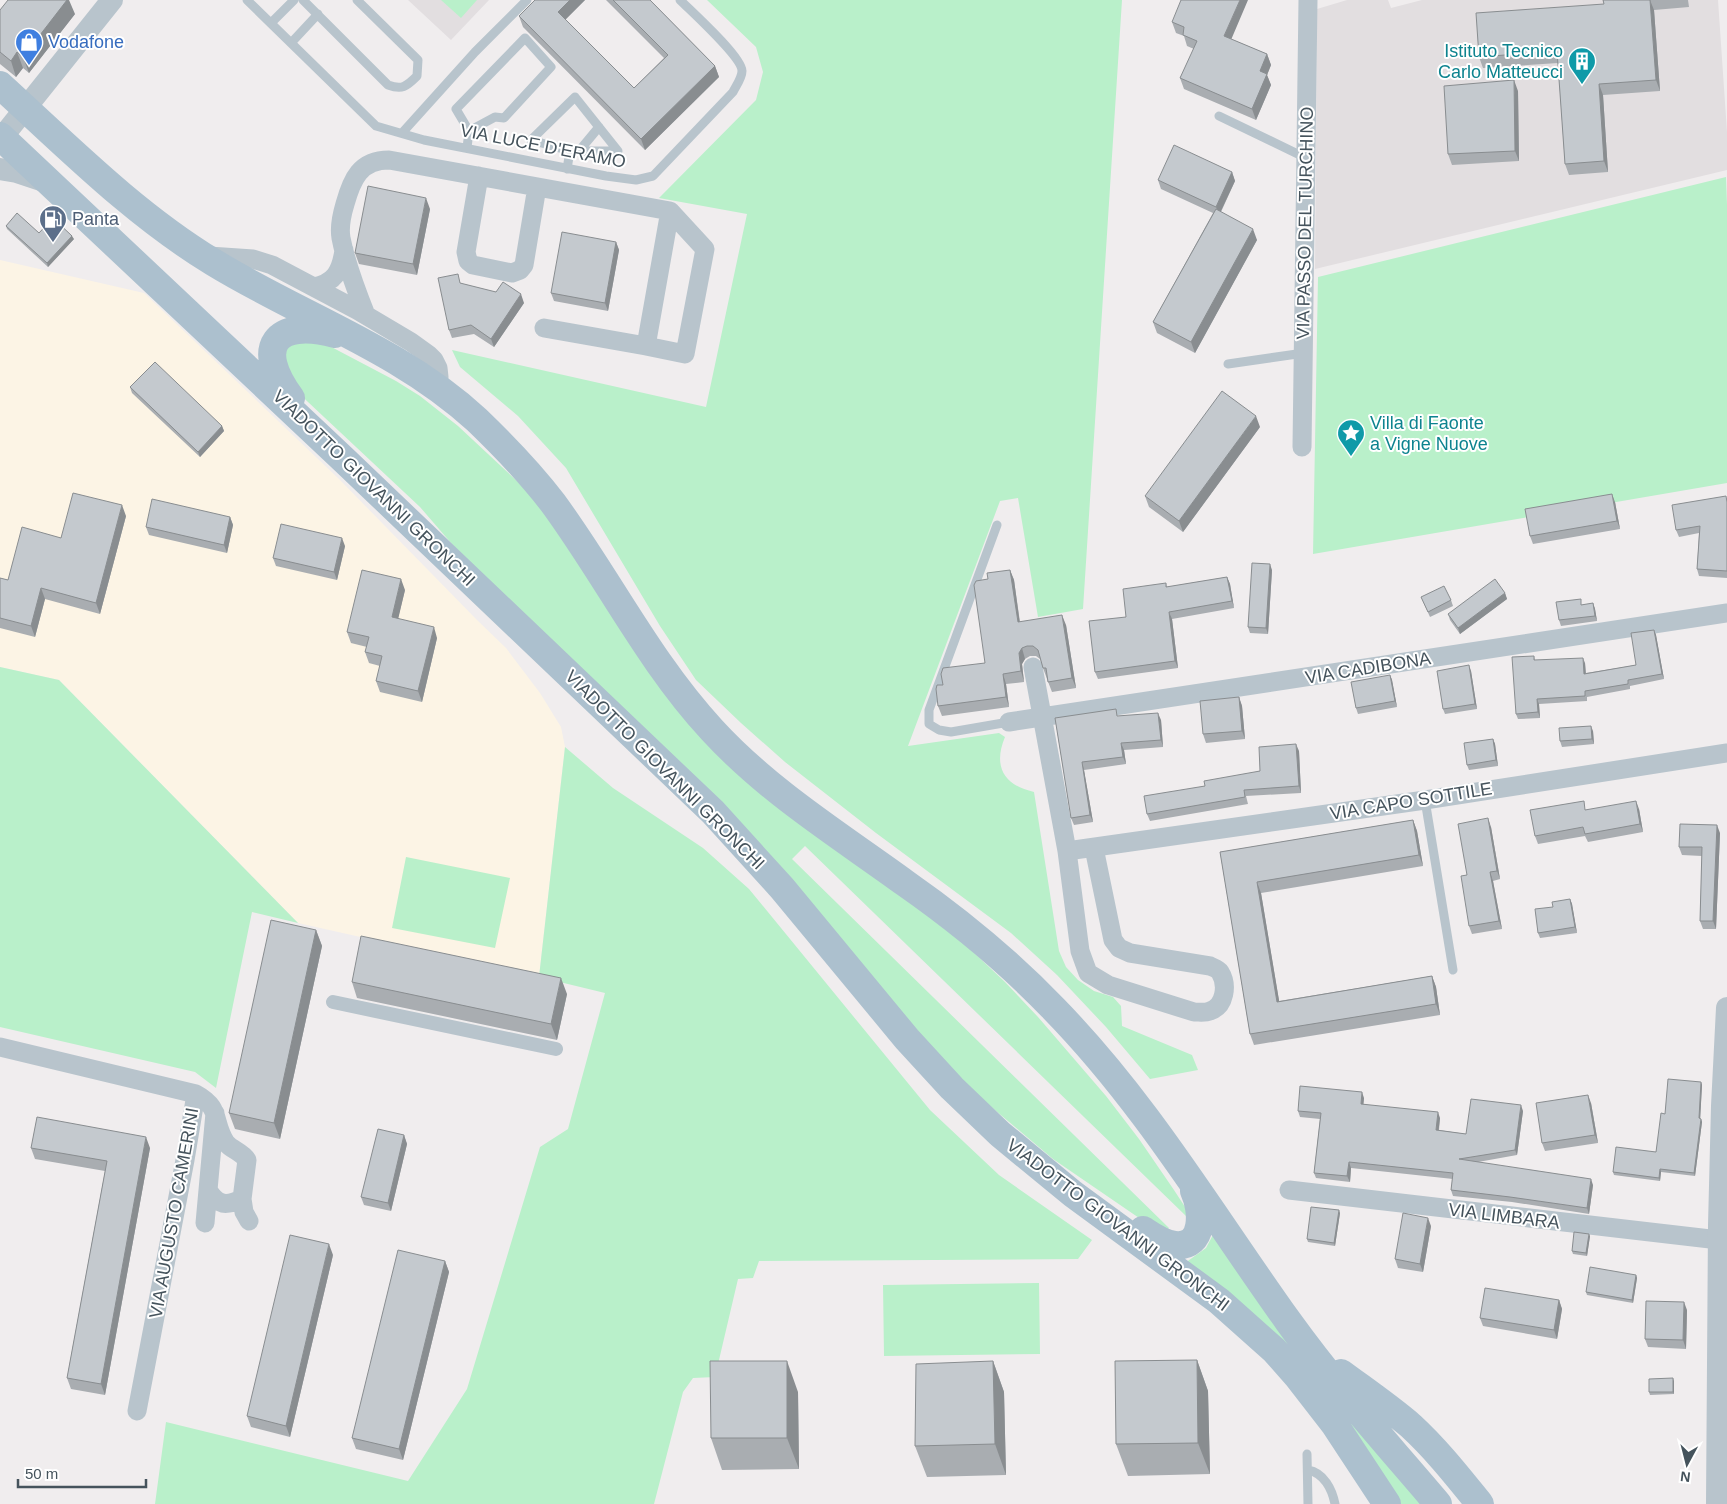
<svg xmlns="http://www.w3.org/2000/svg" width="1727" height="1504" font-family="Helvetica,sans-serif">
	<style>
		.commercial { fill: #fcf4e5 }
		.education { fill: #e2dee0 }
		.green { fill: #b9f0ca }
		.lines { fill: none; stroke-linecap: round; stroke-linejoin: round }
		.service { stroke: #b8c4cc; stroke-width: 9 }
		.pedestrian { stroke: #b8c4cc; stroke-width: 14 }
		.minor { stroke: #b8c4cc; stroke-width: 19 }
		.tertiary { stroke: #b8c4cc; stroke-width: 22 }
		.primary { stroke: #acc0ce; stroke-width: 28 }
		.wall { fill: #a9adb1 }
		.shaded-wall { fill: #898d90 }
		.building { fill: #c4c9ce; stroke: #898d90 }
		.labels { text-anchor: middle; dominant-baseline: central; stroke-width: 4; stroke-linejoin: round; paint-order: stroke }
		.shop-label { font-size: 18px; fill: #366cbe; stroke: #fff; text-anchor: start }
		.culture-label { font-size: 18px; fill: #0d838f; stroke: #fff; text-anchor: end }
		.street-label { font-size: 18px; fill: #45535c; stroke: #fff }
		.service-label { font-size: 18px; fill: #4e5e75; stroke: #fff; text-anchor: start }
	</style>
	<rect width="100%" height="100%" fill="#f0edee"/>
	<!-- commercial -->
	<path class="commercial" d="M0 260 144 293 339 479 477 620 506 648 540 693 561 727 565 747 539 977 298 923 59 680 0 667Z"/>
	<!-- education -->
	<path class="education" d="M408 0H489L451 40Z
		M1347 0H1388L1391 8 1422 0H1718L1727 132V170L1315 269 1317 9Z"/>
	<!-- green -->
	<path class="green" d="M441 0H477L461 18Z
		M707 0H1122L1083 609 1038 617 1018 498 1000 501 908 746 999 733 1005 737C993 766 1003 785 1034 792L1059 951 1066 967 1078 980 1094 991 1113 997 1121 1006 1122 1026 1192 1055 1198 1070 1150 1079 1106 1027 1057 975 1011 933 876 833 785 762 741 723 696 680 660 626 566 468 518 416 460 367 452 350 706 407 747 214 659 198 756 100 763 72 756 47Z
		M1726 177 1727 205V483L1313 554 1318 277Z
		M320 341 396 381 420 396 458 426 533 496 639 653 952 932 1005 982 1038 1017 1106 1096 1139 1139 1174 1190 1187 1210 1186 1216 805 846 792 859 1169 1228 1165 1232 1161 1233 1053 1159 964 1084 464 558 420 507 292 387 277 364 283 342Z
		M0 667 59 680 298 923 252 912 216 1088 195 1072 0 1027Z
		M565 747 613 788 703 848 749 889 930 1110 999 1175 1092 1240 1078 1259 759 1261 753 1278 738 1279 715 1377 693 1378 683 1392 654 1504H155L166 1422 408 1481 467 1389 540 1147 568 1129 605 993 539 977Z
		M406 857 510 878 495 948 392 928Z
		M1215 1231 1426 1504H1399L1185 1263 1206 1248Z
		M1039 1283 1040 1354 884 1356 883 1285Z"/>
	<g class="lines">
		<!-- service -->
		<path class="service" d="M247 0 376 126 424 140 606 176 636 180 653 176 733 92C736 86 742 78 742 71 742 57 692 12 680 0
			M303 0 388 85C402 90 406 87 417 76L418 60 357 0
			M271 23 294 0
			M291 43 318 14
			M1219 116 1306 158
			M402 133 475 52 527 0
			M467 148 469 131 456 109 525 38 551 67 504 118 495 117 469 131
			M579 151 599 127
			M567 169 570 151 531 140 575 97 618 151H570
			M1228 364 1304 353
			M997 525 929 710V724L939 730 951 732 1009 722
			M1425 800 1453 970
			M1307 1454 1308 1504
			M1308 1470C1324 1473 1332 1489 1335 1504"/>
		<!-- pedestrian -->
		<path class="pedestrian" d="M333 1002 556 1049"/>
		<!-- minor -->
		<path class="minor" d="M479 176 466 252 468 261 473 265 512 273 520 270 524 265 537 187
			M209 256 253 259 272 265 357 310 411 342 429 355 434 360 438 368 439 377 437 388
			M313 287C335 283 341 271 344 250
			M366 315C356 290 346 264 341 238 339 227 342 214 345 204 352 179 360 160 389 160L670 211 705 249 685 354 646 346 670 211
			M544 328 646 346
			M1302 447 1308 0
			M1033 667 1067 851
			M1009 722 1727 613
			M1094 848 1113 940 1119 948 1130 953 1210 966C1214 968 1218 969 1220 972 1228 985 1225 1006 1210 1011 1205 1013 1200 1012 1194 1012L1108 985 1088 973 1080 951 1067 851 1425 800 1727 753
			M0 1047 196 1094 185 1160 137 1411
			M196 1094C222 1108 212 1122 226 1143 232 1150 242 1152 247 1160L242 1199C226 1206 218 1206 208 1190L215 1113
			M1289 1190 1719 1240
			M242 1199 244 1212 249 1221
			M205 1223 208 1190"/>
		<!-- tertiary -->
		<path class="tertiary" d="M0 140 112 0
			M0 169 17 172 47 182
			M1717 1504 1719 1225 1722 1106 1727 1008"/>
		<!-- primary -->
		<path class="primary" d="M0 85C68 147 134 214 213 262 301 316 400 349 477 420 504 446 530 473 553 503 608 578 649 662 712 730 768 791 839 835 905 883 958 920 1009 962 1054 1009 1146 1103 1212 1215 1288 1321 1334 1385 1387 1444 1438 1504
			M0 136 343 459 713 812 782 888 907 1039 952 1088 1000 1134 1073 1194 1219 1301 1274 1350 1297 1376 1335 1425 1387 1504
			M291 398C253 347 275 318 335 334
			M1143 1230C1152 1236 1163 1244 1175 1245 1205 1248 1203 1210 1194 1191
			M1341 1373C1364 1390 1389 1407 1411 1426 1437 1450 1458 1477 1480 1504"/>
	</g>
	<!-- wall -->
	<path class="wall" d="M535 0H585L565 20 634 88 664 58 606 0H650L715 66 719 77 645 150 523 27 519 16Z
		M1603 0H1688L1689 7 1654 10 1660 91 1603 95 1608 172 1569 175 1565 164 1558 63 1483 68 1479 57 1604 4Z
		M0 10 75 14 29 73 23 68 16 77 0 64Z
		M1172 22 1231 39 1267 54 1271 65 1267 75 1271 85 1256 120 1184 89 1180 78 1194 49 1187 46 1184 36 1176 33Z
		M1518 91 1519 161 1452 165 1448 154Z
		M1232 172 1235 181 1221 212 1257 240 1195 353 1157 333 1153 322 1213 213 1161 189 1158 180Z
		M430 209 417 275 359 264 355 253Z
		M6 226 39 233 74 239 48 267 7 229Z
		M616 242 619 250 608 311 554 301 551 293Z
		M461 284 524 303 494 347 474 334 452 338 449 330Z
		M130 387 222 426 224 431 200 457 132 393Z
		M1260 427 1183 532 1149 507 1145 496Z
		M1727 499V578L1699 576 1697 569 1699 533 1679 537 1676 530Z
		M1615 502 1620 529 1533 544 1530 536Z
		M126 516 100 614 45 599 35 637 0 628V578L8 580 61 538Z
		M230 517 233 525 227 553 149 535 146 527Z
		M345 546 337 580 276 566 273 558Z
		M1010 570 1014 580 1020 622 1066 625 1076 688 1052 692 1047 679 1043 668 1040 659 1036 656H1030L1025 659 1022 664 1024 682 1006 684 1009 707 942 716 938 706 943 685 985 663 988 579Z
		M1272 570 1268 634 1250 633 1248 627Z
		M1227 577 1230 584 1234 608 1172 619 1178 668 1098 679 1095 672 1126 617 1166 583 1167 587Z
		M405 590 398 618 437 638 422 702 380 692 376 681 380 666 369 663 365 652 367 647 351 643 347 632Z
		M1505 593 1507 599 1460 634 1450 620 1448 614Z
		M1421 597 1451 600 1453 606 1430 617Z
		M1593 603 1595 609 1597 621 1561 626 1559 620Z
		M1654 630 1656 635 1664 679 1630 686V689L1587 697V701L1539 704 1540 718 1518 719 1516 714 1534 656 1535 660 1585 663 1586 673 1636 665Z
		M1471 671 1477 709 1445 714 1443 709Z
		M1390 675 1392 680 1397 707 1358 714 1356 708Z
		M1239 697 1242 706 1245 739 1206 743 1203 734Z
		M1119 716 1161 720 1163 747 1124 750 1126 764 1084 770 1093 822 1074 825 1071 818 1055 718Z
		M1593 731 1594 744 1562 747 1560 741Z
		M1493 739 1495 744 1498 766 1469 770 1467 765Z
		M1299 751 1301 793 1246 796 1248 804 1150 821 1147 814 1205 786 1260 771Z
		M1639 809 1643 832 1588 842 1585 836 1538 844 1535 836Z
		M1413 820 1417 831 1423 866 1261 893 1279 1001 1432 976 1436 987 1440 1015 1254 1045 1250 1034 1220 852Z
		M1491 827 1500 879 1493 881 1502 929 1472 934 1469 926 1467 875Z
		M1720 833 1716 929H1703L1700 921 1702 856 1682 855 1679 847Z
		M1570 899 1572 904 1577 933 1540 938 1538 933 1553 907Z
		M316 930 322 946 280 1139 235 1129 229 1113Z
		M352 982 567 994 557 1040 357 998Z
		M1701 1082 1702 1085 1700 1119H1701L1702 1122 1695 1176 1661 1172 1660 1181 1614 1175 1613 1172 1656 1152 1665 1114Z
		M1364 1098 1363 1104 1440 1118 1439 1130 1466 1134 1523 1111 1517 1155 1478 1162 1593 1185 1589 1214 1512 1202 1453 1196 1451 1190 1453 1179 1351 1168 1350 1182 1316 1178 1314 1173 1320 1119 1300 1117 1298 1111Z
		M1591 1103 1598 1143 1545 1151 1542 1143Z
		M404 1135 407 1144 391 1211 364 1205 361 1197Z
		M31 1148H150L105 1395 71 1389 67 1378 105 1171 35 1159Z
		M1340 1213 1335 1246 1308 1242 1307 1239Z
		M1431 1226 1423 1272 1398 1268 1395 1259Z
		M1590 1236 1587 1256 1573 1254 1572 1251Z
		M333 1255 290 1437 251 1427 247 1416Z
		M445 1261 449 1272 403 1460 356 1449 352 1438Z
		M1636 1275 1637 1278 1633 1303 1587 1295 1586 1292Z
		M1559 1300 1562 1309 1557 1339 1483 1326 1480 1318Z
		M1687 1310 1686 1349 1648 1347 1645 1339Z
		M1197 1360 1208 1391 1210 1474 1128 1476 1116 1444Z
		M993 1361 1004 1392 1006 1475 927 1477 915 1446Z
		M1674 1381V1394L1650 1395 1649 1392Z
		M798 1392 799 1469 722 1470 711 1438Z"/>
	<!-- shaded-wall -->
	<path class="shaded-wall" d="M62 0H69L75 14 29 73 23 57Z
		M570 0H585L562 23 558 12Z
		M1240 0H1248L1228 47 1224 36Z
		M1650 0 1654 10 1660 91 1656 80Z
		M17 52 23 68 16 77 11 61Z
		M1267 54 1271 65 1267 75 1271 85 1256 120 1252 109 1260 71Z
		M715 66 719 77 645 150 641 139Z
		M1514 80 1518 91 1519 161 1515 151Z
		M1599 84 1603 95 1608 172 1604 161Z
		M1232 172 1235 181 1219 215 1216 207Z
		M426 198 430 209 417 275 413 264Z
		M1253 229 1257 240 1195 353 1191 342Z
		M72 236 74 239 48 267 47 263Z
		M616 242 619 250 608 311 605 303Z
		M521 294 524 303 494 347 491 339Z
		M1256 416 1260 427 1183 532 1179 521Z
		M222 426 224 431 200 457 198 452Z
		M1612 494 1615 502 1620 529 1617 521Z
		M122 505 126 516 100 614 96 603Z
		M230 517 233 525 227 553 224 545Z
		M342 538 345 546 337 580 334 572Z
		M1270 564 1272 570 1268 634 1266 628Z
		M1010 570 1014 580 1021 632 1018 622Z
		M1227 577 1230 584 1234 608 1232 601Z
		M401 579 405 590 396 628 392 617Z
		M41 588 45 599 35 637 31 626Z
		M1505 593 1507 599 1460 634 1458 628Z
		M1593 603 1595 609 1597 621 1595 616Z
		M1169 612 1172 619 1178 668 1175 661Z
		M1062 615 1066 625 1076 688 1072 678Z
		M434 627 437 638 422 702 418 691Z
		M1654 630 1656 635 1664 679 1662 674Z
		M1022 648 1025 659 1022 664 1024 682 1021 671 1019 653Z
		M1583 658 1585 663 1586 679 1584 674Z
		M1469 665 1471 671 1477 709 1475 704Z
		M1003 674 1006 684 1009 707 1006 697Z
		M1390 675 1392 680 1397 707 1395 701Z
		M1239 697 1242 706 1245 739 1242 731Z
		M1537 699 1539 704 1540 718 1538 712Z
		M1158 713 1161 720 1163 747 1161 740Z
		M1591 726 1593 731 1594 744 1592 739Z
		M1493 739 1495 744 1498 766 1496 760Z
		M1121 743 1124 750 1126 764 1123 757Z
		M1296 744 1299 751 1301 793 1299 786Z
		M1082 762 1084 770 1093 822 1090 815Z
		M1636 801 1639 809 1643 832 1640 824Z
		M1488 818 1491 827 1500 879 1497 871Z
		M1413 820 1417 831 1423 866 1419 855Z
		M1717 825 1720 833 1716 929 1713 921Z
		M1490 872 1493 881 1502 929 1499 921Z
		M1257 882 1261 893 1281 1012 1277 1002Z
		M1570 899 1572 904 1577 933 1575 927Z
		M316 930 322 946 280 1139 274 1123Z
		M1432 976 1436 987 1440 1015 1436 1004Z
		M561 978 567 994 557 1040 551 1024Z
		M1701 1082 1702 1085 1700 1122 1699 1118Z
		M1362 1092 1364 1098 1363 1110 1361 1104Z
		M1588 1095 1591 1103 1598 1143 1595 1135Z
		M1521 1105 1523 1111 1517 1155 1515 1150Z
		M1438 1112 1440 1118 1438 1135 1436 1130Z
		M1701 1119 1702 1122 1695 1176 1694 1173Z
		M404 1135 407 1144 391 1211 388 1203Z
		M146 1137 150 1148 105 1395 101 1384Z
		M1349 1162 1351 1168 1350 1182 1347 1176Z
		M1660 1169 1661 1172 1660 1181 1659 1178Z
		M1591 1179 1593 1185 1589 1214 1587 1208Z
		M1339 1210 1340 1213 1335 1246 1334 1243Z
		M1428 1218 1431 1226 1423 1272 1420 1264Z
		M1589 1234 1590 1236 1587 1256 1586 1253Z
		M329 1244 333 1255 290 1437 286 1426Z
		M445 1261 449 1272 403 1460 399 1449Z
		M1636 1275 1637 1278 1633 1303 1632 1300Z
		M1559 1300 1562 1309 1557 1339 1554 1330Z
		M1684 1302 1687 1310 1686 1349 1683 1340Z
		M1197 1360 1208 1391 1210 1474 1198 1443Z
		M787 1361 798 1392 799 1469 787 1438Z
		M993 1361 1004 1392 1006 1475 995 1444Z
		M1673 1378 1674 1381V1394L1673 1392Z"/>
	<!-- building -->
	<path class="building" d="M8 0H67L23 57 17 52 11 61 0 52V10Z
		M535 0H570L558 12 634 88 668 55 613 0H650L715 66 641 139 519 16Z
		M1181 0H1240L1224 36 1267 54 1260 71 1267 74 1252 109 1180 78 1197 41 1183 35 1184 27 1172 22Z
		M1603 0H1650L1656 80 1599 84 1604 161 1565 164 1557 51 1479 57 1476 13 1604 4Z
		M1514 80 1515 151 1448 154 1444 86Z
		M1174 145 1232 172 1216 207 1158 180Z
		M368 186 426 198 413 264 355 253Z
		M1216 209 1253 229 1191 342 1153 322Z
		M17 213 39 233 53 218 72 236 47 263 6 226Z
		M562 232 616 242 605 303 551 293Z
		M458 274 460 283 496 292 503 282 521 294 491 339 471 325 449 330 438 278Z
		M155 362 222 426 198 452 130 387Z
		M1222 391 1256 416 1179 521 1145 496Z
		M73 493 122 505 96 603 41 588 31 626 0 618V578L8 580 22 527 61 538Z
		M1612 494 1617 521 1530 536 1525 509Z
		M1726 496 1727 502V571L1697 569 1700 526 1676 530 1672 505Z
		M152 499 230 517 224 545 146 527Z
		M281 524 342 538 334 572 273 558Z
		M1252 563 1270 564 1266 628 1248 627Z
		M362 570 401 579 392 617 434 627 418 691 376 681 382 656 365 652 369 637 347 632Z
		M1010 570 1018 622 1062 615 1072 678 1048 682 1046 668H1043L1038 650 1033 646H1027L1022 648 1019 653 1021 671 1003 674 1006 697 938 706 936 689 937 685H943L941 674 943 668 985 663 974 585 976 581 988 579 987 573Z
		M1227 577 1232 601 1169 612 1175 661 1095 672 1089 621 1126 617 1123 589 1166 583V587Z
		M1495 579 1505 593 1458 628 1448 614Z
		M1444 586 1451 600 1428 612 1421 597Z
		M1581 599V605L1593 603 1595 616 1559 620 1556 602Z
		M1654 630 1662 674 1628 680V684L1585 691V696L1537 699 1538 712 1516 714 1512 657 1534 656V660L1583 658 1584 674 1636 665 1631 633Z
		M1469 665 1475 704 1443 709 1437 671Z
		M1390 675 1395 701 1356 708 1351 682Z
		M1239 697 1242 731 1203 734 1200 701Z
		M1116 709 1117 716 1158 713 1161 740 1121 743 1123 757 1082 762 1090 815 1071 818 1055 718Z
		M1591 726 1592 739 1560 741 1559 728Z
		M1493 739 1496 760 1467 765 1464 743Z
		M1296 744 1299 786 1244 790 1245 797 1147 814 1144 796 1205 786 1204 781 1260 771 1259 747Z
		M1584 801 1585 810 1636 801 1640 824 1585 834 1583 827 1535 836 1530 810Z
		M1488 818 1497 871 1490 872 1499 921 1469 926 1461 876 1467 875 1458 824Z
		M1413 820 1419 855 1257 882 1277 1002 1432 976 1436 1004 1250 1034 1220 852Z
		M1680 824 1717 825 1713 921H1700L1702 847H1679Z
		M1570 899 1575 927 1538 933 1535 909 1553 907 1552 902Z
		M271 920 316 930 274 1123 229 1113Z
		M361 936 561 978 551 1024 352 982Z
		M1668 1079 1701 1082 1699 1118 1701 1119 1694 1173 1660 1169 1659 1178 1613 1172 1616 1147 1656 1152 1661 1113 1665 1114Z
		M1300 1086 1362 1092 1361 1104 1438 1112 1436 1130 1466 1134 1471 1099 1521 1105 1515 1150 1459 1159 1591 1179 1587 1208 1510 1197 1451 1190 1453 1173 1349 1162 1347 1176 1314 1173 1321 1113 1298 1111Z
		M1588 1095 1595 1135 1542 1143 1536 1103Z
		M37 1117 146 1137 101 1384 67 1378 107 1161 31 1148Z
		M378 1129 404 1135 388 1203 361 1197Z
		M1311 1207 1339 1210 1334 1243 1307 1239Z
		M1403 1213 1428 1218 1420 1264 1395 1259Z
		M1574 1232 1589 1234 1586 1253 1572 1251Z
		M290 1235 329 1244 286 1426 247 1416Z
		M398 1250 445 1261 399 1449 352 1438Z
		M1590 1267 1636 1275 1632 1300 1586 1292Z
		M1485 1288 1559 1300 1554 1330 1480 1318Z
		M1646 1301 1684 1302 1683 1340 1645 1339Z
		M1197 1360 1198 1443 1116 1444 1115 1361Z
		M710 1361H787V1438H711Z
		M993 1361 995 1444 915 1446 916 1364Z
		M1673 1378V1392H1649V1379Z"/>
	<!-- icons -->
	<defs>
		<g id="shop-pin" transform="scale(1.4375)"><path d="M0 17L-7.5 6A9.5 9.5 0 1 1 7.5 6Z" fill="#3f7fe0" stroke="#fff"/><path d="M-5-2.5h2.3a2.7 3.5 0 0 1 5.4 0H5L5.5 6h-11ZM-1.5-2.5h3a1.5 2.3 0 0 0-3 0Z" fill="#fff"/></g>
		<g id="building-pin" transform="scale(1.4375)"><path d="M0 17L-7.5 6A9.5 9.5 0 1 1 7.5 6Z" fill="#0f9aa8" stroke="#fff"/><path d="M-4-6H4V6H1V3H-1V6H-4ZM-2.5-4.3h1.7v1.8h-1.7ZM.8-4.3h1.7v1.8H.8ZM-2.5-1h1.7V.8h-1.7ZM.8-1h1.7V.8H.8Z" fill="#fff"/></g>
		<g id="fuel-pin" transform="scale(1.4375)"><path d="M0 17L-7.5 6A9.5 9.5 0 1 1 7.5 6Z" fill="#5c6f8a" stroke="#fff"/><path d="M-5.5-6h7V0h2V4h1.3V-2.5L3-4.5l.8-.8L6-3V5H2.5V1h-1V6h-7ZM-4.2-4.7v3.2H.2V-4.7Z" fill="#fff"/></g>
		<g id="sight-pin" transform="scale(1.4375)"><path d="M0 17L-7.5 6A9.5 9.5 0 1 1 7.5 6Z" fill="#0f9aa8" stroke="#fff"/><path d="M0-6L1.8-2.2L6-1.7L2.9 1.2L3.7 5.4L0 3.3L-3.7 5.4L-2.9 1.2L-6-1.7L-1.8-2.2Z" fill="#fff"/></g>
	</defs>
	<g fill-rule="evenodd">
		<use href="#shop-pin" x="29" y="42"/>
		<use href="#building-pin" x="1582" y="61"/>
		<use href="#fuel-pin" x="53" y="219"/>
		<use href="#sight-pin" x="1351" y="433"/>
	</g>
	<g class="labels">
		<!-- shop labels -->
		<g class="shop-label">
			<text x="48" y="42">Vodafone</text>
		</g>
		<!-- culture labels -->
		<g class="culture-label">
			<text x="1563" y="51">Istituto Tecnico<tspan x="1563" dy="21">Carlo Matteucci</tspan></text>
			<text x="1370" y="423" text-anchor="start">Villa di Faonte<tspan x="1370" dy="21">a Vigne Nuove</tspan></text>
		</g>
		<!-- street labels -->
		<g class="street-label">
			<text transform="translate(543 146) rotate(11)">VIA LUCE D'ERAMO</text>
			<text transform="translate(1305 223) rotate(-89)">VIA PASSO DEL TURCHINO</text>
			<text transform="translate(374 488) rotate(44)">VIADOTTO GIOVANNI GRONCHI</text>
			<text transform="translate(1368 668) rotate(-9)">VIA CADIBONA</text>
			<text transform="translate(665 770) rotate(45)">VIADOTTO GIOVANNI GRONCHI</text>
			<text transform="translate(1411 801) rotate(-9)">VIA CAPO SOTTILE</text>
			<text transform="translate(174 1213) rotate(-80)">VIA AUGUSTO CAMERINI</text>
			<text transform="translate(1504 1216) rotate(7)">VIA LIMBARA</text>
			<text transform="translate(1118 1225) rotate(37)">VIADOTTO GIOVANNI GRONCHI</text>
		</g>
		<!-- service labels -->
		<g class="service-label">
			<text x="72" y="219">Panta</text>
		</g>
	</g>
	<!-- north arrow -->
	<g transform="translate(1687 1464) rotate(187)" stroke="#ffffff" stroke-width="4" paint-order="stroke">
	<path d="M0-4L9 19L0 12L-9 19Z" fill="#45535c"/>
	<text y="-8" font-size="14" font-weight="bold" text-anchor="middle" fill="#45535c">N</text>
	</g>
	<!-- scale -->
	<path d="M18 1479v8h128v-8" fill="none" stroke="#45535c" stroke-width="2.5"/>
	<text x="25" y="1479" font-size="15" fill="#45535c" stroke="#ffffff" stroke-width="4" paint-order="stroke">50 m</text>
</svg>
